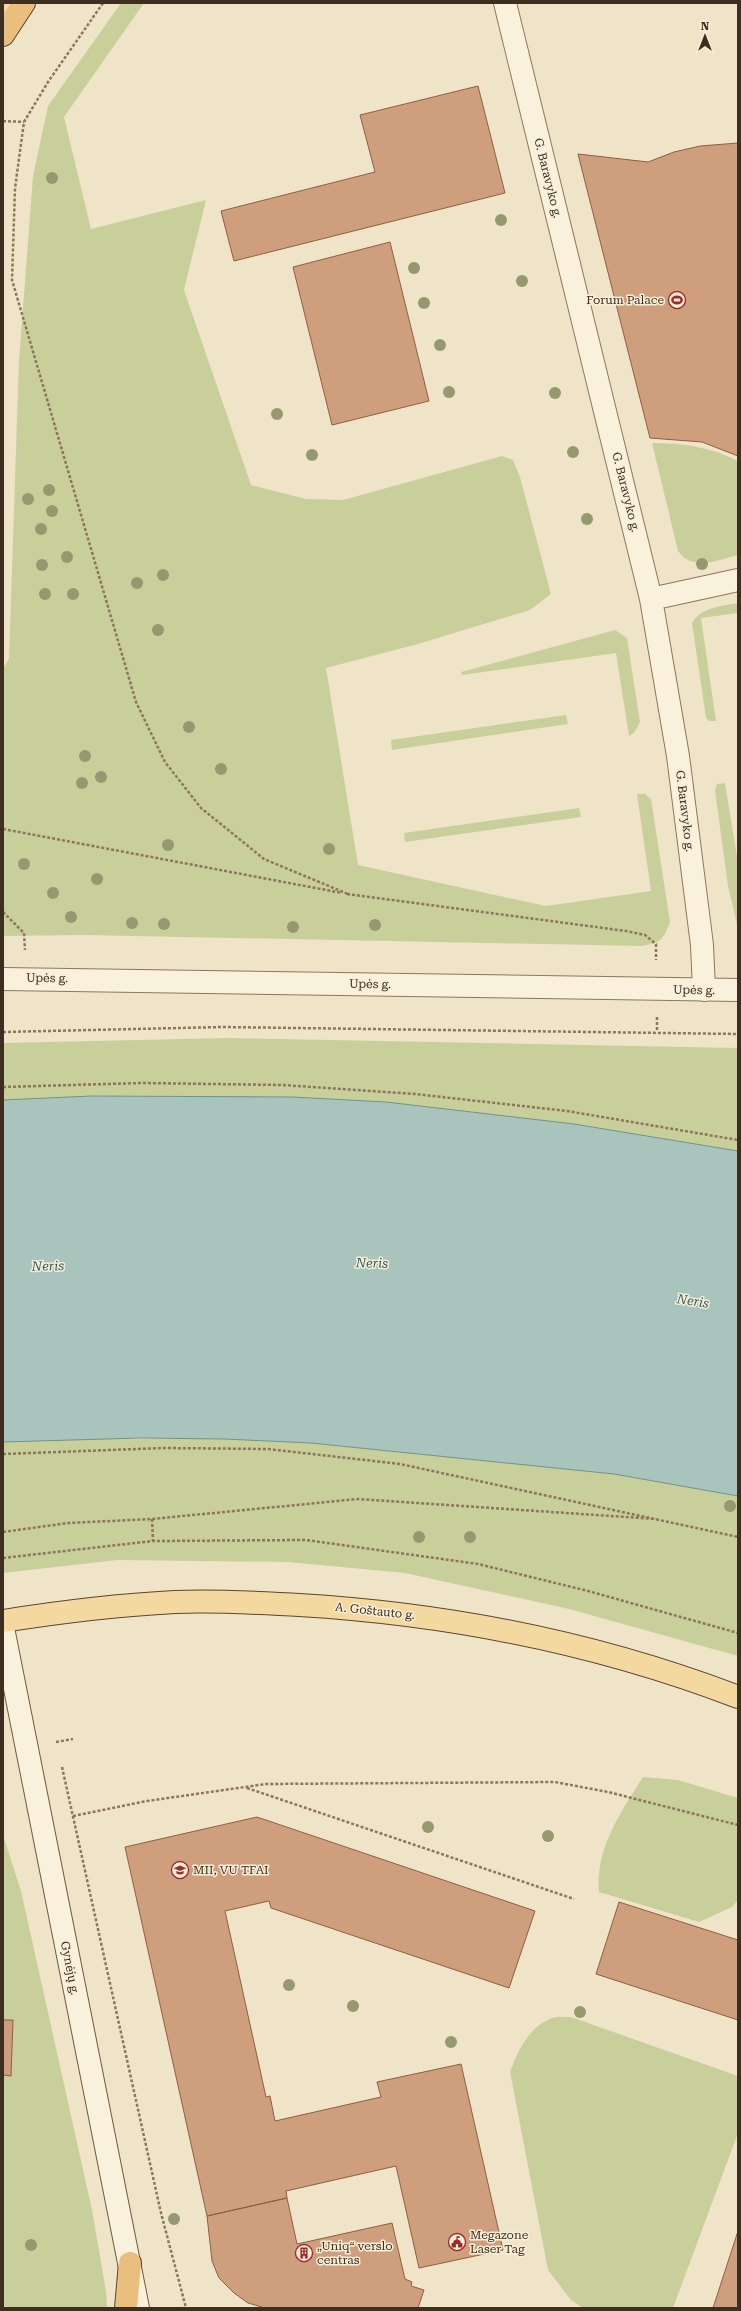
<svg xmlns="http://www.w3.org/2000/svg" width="741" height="2311" font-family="'Roboto Serif',serif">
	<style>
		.green { fill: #c9cf9b }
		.water { fill: #a9c4bc; stroke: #6f938a }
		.building { fill: #cf9f7d; stroke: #8d5f41 }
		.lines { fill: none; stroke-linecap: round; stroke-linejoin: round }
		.minor-casing { stroke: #8d765c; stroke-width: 24 }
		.tertiary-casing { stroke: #8d765c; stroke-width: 24 }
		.secondary-casing { stroke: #6f573f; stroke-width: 24 }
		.primary-casing { stroke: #5b4430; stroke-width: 24 }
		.trunk-casing { stroke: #5b4430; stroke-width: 24 }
		.path { stroke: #8d765c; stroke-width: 2.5; stroke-dasharray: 3 2; stroke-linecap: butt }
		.minor { stroke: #faf1dc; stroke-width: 22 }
		.tertiary { stroke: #faf1dc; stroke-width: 22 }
		.secondary { stroke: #faf1dc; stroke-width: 22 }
		.primary { stroke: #f3d9a0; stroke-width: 22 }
		.trunk { stroke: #eabe7c; stroke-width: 22 }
		.tree { fill: #96986f }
		.labels { text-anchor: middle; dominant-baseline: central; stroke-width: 3; stroke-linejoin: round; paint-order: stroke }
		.street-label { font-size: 12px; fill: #3d2e20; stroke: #f7eed8 }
		.poi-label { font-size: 12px; fill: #3d2e20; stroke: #f7eed8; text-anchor: start }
		.water-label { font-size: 13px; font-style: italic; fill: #2f5d5a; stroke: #f7eed8 }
	</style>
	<rect width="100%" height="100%" fill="#f0e4c8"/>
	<!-- green -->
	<path class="green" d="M121 3H144L64 117 91 229 206 200 184 290 251 485 306 499 343 500 502 456 513 460 520 477 551 594 530 610 418 644 326 668 358 865 546 906 651 891 637 794H645L651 799 670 922C663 940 661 943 641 946L84 935 3 936V669L9 658 19 360 33 176 48 106Z
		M652 443C682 443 711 447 738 461V555C717 560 693 572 678 551Z
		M738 603V613L701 618 716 721H709L706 718 692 623C701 607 722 606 738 603Z
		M615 630 627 638 640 722 634 733 629 736 616 653 462 675 461 672Z
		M566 715 568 724 392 750 391 740Z
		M725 783 738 863V929L728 886 715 791 717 784Z
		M579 808 581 817 405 842 404 833Z
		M227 1038 738 1048V1151L574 1124 386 1102 339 1099 152 1096 3 1100V1043Z
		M57 1439H224L311 1443 614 1474 738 1496V1656L569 1609 405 1573 288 1562 117 1560 3 1573V1442Z
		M643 1777 678 1780 738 1798V1900L732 1907 699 1922 599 1892C595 1849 621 1812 643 1777Z
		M3 1835 21 1891 92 2210 106 2291 107 2308H3Z
		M571 2017 738 2076V2133L673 2308H583L571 2300 548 2270 510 2072C518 2050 529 2027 552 2018 557 2016 565 2017 571 2017Z"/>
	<!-- water -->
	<path class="water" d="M91 1096 292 1097 386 1102 574 1124 738 1151V1496L614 1474 311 1443 224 1439 140 1438 3 1442V1100Z"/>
	<!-- building -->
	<path class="building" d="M478 86 505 193 234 261 221 211 375 172 360 115Z
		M738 143V456L702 442 650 438 578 154 648 162 674 152 700 146Z
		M390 242 429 401 332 425 293 267Z
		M257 1817 535 1911 509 1988 271 1908 269 1901 225 1911 266 2097 270 2096 275 2121 381 2097 377 2082 461 2064 503 2250 419 2268 396 2166 286 2191 287 2198 207 2216 125 1847Z
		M619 1902 738 1940V2020L596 1974Z
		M3 2020H13L11 2076 3 2075Z
		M287 2198 297 2244 392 2223 405 2279 412 2282 411 2286 424 2290 418 2308H265L248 2303 234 2293 219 2278 212 2261 207 2216Z
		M738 2231V2308H713Z"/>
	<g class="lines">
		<!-- minor casing -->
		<g class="minor-casing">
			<path id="minor" d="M505 3 651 599 678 756 702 945 704 990
				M651 599 738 580"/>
		</g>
		<!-- tertiary casing -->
		<g class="tertiary-casing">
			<path id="tertiary" d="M3 979 738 990"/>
		</g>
		<!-- secondary casing -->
		<g class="secondary-casing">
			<path id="secondary" d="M3 1628 138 2308"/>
		</g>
		<!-- primary casing -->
		<g class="primary-casing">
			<path id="primary" d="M3 12 15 3
				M3 1621C60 1612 117 1605 175 1602 216 1600 258 1603 299 1605 449 1614 597 1643 738 1697"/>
		</g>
		<!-- trunk casing -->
		<g class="trunk-casing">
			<path id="trunk" d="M3 35 24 3
				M126 2308 130 2263"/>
		</g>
		<!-- path -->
		<path class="path" d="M103 3 48 82 24 122 15 188 12 280 136 702 165 762 201 808 264 859 348 894
			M3 121 24 122
			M3 829 342 893
			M347 894 626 931 645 935 656 944V960
			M3 912 24 933 25 950
			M657 1017V1032
			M3 1032 223 1027 738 1034
			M3 1087 142 1083 283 1085 415 1094 567 1111 738 1140
			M3 1454 164 1448 268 1449 400 1464 738 1537
			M152 1519 153 1541
			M3 1532 68 1523 152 1519 358 1499 656 1519
			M3 1558 153 1541 306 1540 478 1564 588 1591 738 1633
			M56 1742 73 1739
			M62 1767 161 2213 186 2308
			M247 1788 574 1899
			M73 1816 147 1801 266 1784 555 1782 608 1792 738 1825"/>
		<!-- minor -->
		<use href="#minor" class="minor"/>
		<!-- tertiary -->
		<use href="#tertiary" class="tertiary"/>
		<!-- secondary -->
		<use href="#secondary" class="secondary"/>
		<!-- primary -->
		<use href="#primary" class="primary"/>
		<!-- trunk -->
		<use href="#trunk" class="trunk"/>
	</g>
	<!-- trees -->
	<g class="tree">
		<circle cx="52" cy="178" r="6"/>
		<circle cx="501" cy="220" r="6"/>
		<circle cx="414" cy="268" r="6"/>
		<circle cx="522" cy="281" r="6"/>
		<circle cx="424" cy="303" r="6"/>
		<circle cx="440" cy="345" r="6"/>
		<circle cx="449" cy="392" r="6"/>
		<circle cx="555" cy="393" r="6"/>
		<circle cx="277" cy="414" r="6"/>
		<circle cx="573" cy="452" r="6"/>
		<circle cx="312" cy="455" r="6"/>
		<circle cx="49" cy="490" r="6"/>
		<circle cx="28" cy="499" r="6"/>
		<circle cx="52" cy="511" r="6"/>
		<circle cx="587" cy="519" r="6"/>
		<circle cx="41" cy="529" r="6"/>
		<circle cx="67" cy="557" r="6"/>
		<circle cx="702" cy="564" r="6"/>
		<circle cx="42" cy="565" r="6"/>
		<circle cx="163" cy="575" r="6"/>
		<circle cx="137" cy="583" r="6"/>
		<circle cx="45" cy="594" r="6"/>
		<circle cx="73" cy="594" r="6"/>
		<circle cx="158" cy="630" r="6"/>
		<circle cx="189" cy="727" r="6"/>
		<circle cx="85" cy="756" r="6"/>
		<circle cx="221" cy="769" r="6"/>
		<circle cx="101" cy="777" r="6"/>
		<circle cx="82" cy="783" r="6"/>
		<circle cx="168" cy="845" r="6"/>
		<circle cx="329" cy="849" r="6"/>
		<circle cx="24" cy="864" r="6"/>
		<circle cx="97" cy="879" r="6"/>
		<circle cx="53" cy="893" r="6"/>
		<circle cx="71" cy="917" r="6"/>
		<circle cx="132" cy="923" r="6"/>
		<circle cx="164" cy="924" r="6"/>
		<circle cx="375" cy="925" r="6"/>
		<circle cx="293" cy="927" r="6"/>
		<circle cx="730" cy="1506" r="6"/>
		<circle cx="419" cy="1537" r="6"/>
		<circle cx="470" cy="1537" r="6"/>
		<circle cx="428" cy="1827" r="6"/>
		<circle cx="548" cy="1836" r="6"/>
		<circle cx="289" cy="1985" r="6"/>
		<circle cx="353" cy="2006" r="6"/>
		<circle cx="580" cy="2012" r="6"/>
		<circle cx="451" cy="2042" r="6"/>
		<circle cx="174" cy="2219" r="6"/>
		<circle cx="31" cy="2245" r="6"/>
	</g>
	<!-- icons -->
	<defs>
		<g id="stadium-ring" transform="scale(0.9)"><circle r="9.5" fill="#f7eed8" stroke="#9e2a2b" stroke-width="1.5"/><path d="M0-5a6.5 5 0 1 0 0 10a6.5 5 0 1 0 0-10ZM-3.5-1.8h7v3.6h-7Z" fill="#9e2a2b"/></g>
		<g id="university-ring" transform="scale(0.9)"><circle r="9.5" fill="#f7eed8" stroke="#9e2a2b" stroke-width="1.5"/><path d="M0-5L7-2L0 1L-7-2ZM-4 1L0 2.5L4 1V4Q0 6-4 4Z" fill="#9e2a2b"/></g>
		<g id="civic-ring" transform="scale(0.9)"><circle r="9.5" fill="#f7eed8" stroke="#9e2a2b" stroke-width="1.5"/><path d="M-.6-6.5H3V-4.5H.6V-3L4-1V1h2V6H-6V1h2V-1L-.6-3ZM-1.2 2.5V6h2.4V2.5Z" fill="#9e2a2b"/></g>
		<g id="building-ring" transform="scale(0.9)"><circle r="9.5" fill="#f7eed8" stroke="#9e2a2b" stroke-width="1.5"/><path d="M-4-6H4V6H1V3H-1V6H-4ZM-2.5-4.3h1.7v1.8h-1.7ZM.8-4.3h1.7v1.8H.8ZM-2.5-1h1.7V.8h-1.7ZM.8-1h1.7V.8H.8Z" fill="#9e2a2b"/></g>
	</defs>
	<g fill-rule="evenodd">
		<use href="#stadium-ring" x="677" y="300"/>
		<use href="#university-ring" x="180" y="1870"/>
		<use href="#civic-ring" x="457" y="2242"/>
		<use href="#building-ring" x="304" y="2253"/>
	</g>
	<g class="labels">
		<!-- street labels -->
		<g class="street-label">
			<text transform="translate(548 178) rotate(76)">G. Baravyko g.</text>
			<text transform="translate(626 492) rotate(76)">G. Baravyko g.</text>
			<text transform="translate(685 811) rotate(83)">G. Baravyko g.</text>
			<text transform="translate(47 978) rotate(1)">Upės g.</text>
			<text transform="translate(370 984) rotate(1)">Upės g.</text>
			<text transform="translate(694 990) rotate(1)">Upės g.</text>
			<text transform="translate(375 1611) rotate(6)">A. Goštauto g.</text>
			<text transform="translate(70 1968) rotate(79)">Gynėjų g.</text>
		</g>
		<!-- poi labels -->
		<g class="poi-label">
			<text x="664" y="300" text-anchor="end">Forum Palace</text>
			<text x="193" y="1870">MII, VU TFAI</text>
			<text x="470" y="2235">Megazone<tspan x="470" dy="14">Laser Tag</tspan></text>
			<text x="317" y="2246">„Uniq“ verslo<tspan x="317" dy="14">centras</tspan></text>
		</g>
		<!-- water labels -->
		<g class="water-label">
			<text transform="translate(372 1263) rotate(1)">Neris</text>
			<text transform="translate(48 1266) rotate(-1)">Neris</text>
			<text transform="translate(693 1301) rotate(9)">Neris</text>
		</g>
	</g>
	<!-- border -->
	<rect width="741" height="2311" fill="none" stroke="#3d2e20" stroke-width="8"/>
	<!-- north arrow -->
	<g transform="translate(705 36)" stroke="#f7eed8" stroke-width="3" paint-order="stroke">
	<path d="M0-3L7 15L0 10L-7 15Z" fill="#3d2e20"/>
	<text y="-6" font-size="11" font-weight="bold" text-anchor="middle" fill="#3d2e20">N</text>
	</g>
</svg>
